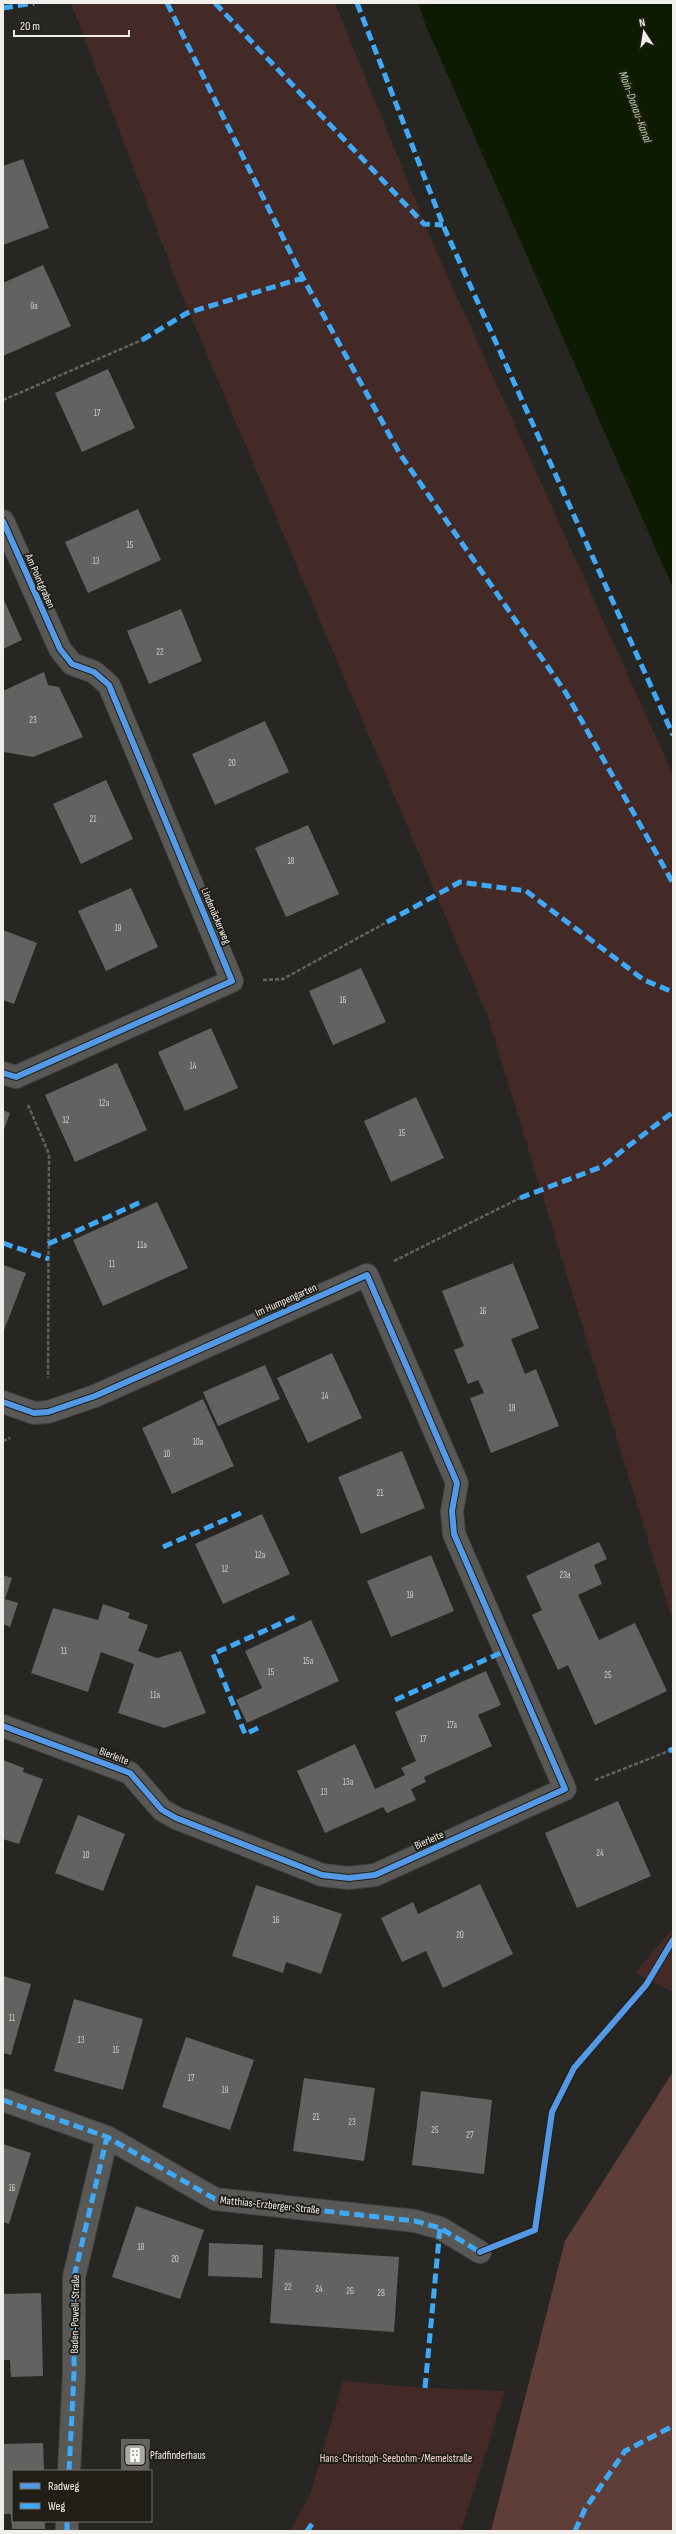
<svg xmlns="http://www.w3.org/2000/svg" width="676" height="2534" font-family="'Sofia Sans Condensed',sans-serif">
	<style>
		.green { fill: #432a27 }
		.forest { fill: #5f3e3a }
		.water { fill: #0d1b03 }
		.building { fill: #646260 }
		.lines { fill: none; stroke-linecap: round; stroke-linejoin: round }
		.minor-casing { stroke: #434240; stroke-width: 24 }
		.path { stroke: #62625f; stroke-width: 2.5; stroke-dasharray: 4 2; stroke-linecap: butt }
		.minor { stroke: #585856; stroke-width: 22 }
		.quiet { stroke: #3fa9f5; stroke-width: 5; stroke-dasharray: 10 5; stroke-linecap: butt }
		.cycleway-casing { stroke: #211d17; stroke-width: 8 }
		.cycleway { stroke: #5399e6; stroke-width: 6 }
		.labels { text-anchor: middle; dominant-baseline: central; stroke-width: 4; stroke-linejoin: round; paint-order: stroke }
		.number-label { font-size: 9px; fill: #ceccc8 }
		.street-label { font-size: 11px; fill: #f1efea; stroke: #211d17 }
		.poi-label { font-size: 11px; fill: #f1efea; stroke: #211d17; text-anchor: start }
		.park-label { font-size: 11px; fill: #f7d9d6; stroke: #211d17 }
		.water-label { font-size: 12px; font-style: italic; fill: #b4d69e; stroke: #211d17 }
	</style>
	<rect width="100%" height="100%" fill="#282623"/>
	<!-- green -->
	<path class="green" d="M71 3H335L434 246 673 775V1622L487 1014 181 293Z
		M673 1928V1992L635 1973Z
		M343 2381 425 2388 505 2391 461 2531H290L310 2495Z"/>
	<!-- forest -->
	<path class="forest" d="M673 2072V2531H491L565 2241Z"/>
	<!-- water -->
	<path class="water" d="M418 3H673V588L427 28Z"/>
	<!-- building -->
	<path class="building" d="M23 159 49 228 3 245V166Z
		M43 265 71 326 3 356V283Z
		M108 369 135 428 82 452 55 393Z
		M138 509 161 560 88 593 65 542Z
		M3 598 22 640 3 649Z
		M181 609 202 661 149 684 127 631Z
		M44 672 48 685 59 687 83 737 33 757 4 752 3 691Z
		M265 721 289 772 215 805 192 754Z
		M106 780 133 839 81 864 53 804Z
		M308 825 339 894 286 917 255 848Z
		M131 888 158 947 106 971 78 911Z
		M3 930 37 943 14 1004 3 1000Z
		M361 968 386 1022 333 1045 309 991Z
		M211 1028 238 1088 185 1111 158 1052Z
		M117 1063 147 1130 75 1162 45 1095Z
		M416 1097 444 1158 391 1182 364 1121Z
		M3 1110 10 1113 3 1132Z
		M157 1202 188 1268 103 1306 73 1240Z
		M513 1263 539 1328 511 1339 525 1374 536 1369 559 1426 491 1453 470 1398 484 1393 478 1380 468 1384 454 1350 464 1346 442 1291Z
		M3 1265 26 1273 3 1333Z
		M332 1353 362 1418 308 1443 277 1378Z
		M265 1365 280 1399 218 1426 203 1392Z
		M203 1399 234 1466 172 1494 142 1428Z
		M402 1451 425 1508 361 1534 338 1477Z
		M262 1514 290 1574 223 1604 195 1544Z
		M599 1542 607 1559 594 1565 602 1584 578 1595 599 1640 635 1623 667 1691 595 1725 568 1665 558 1670 532 1615 542 1610 526 1576Z
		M431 1555 454 1611 391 1637 367 1581Z
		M3 1575 12 1578 5 1599 18 1603 10 1627 3 1624Z
		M103 1604 130 1613 128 1618 148 1625 138 1651 157 1658 181 1651 206 1713 164 1728 118 1713 134 1664 101 1652 88 1692 31 1673 53 1608 98 1620Z
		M311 1620 339 1681 247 1723 236 1700 262 1688 245 1651Z
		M486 1671 501 1705 478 1715 492 1746 424 1777 426 1782 411 1789 416 1800 387 1813 383 1807 325 1833 297 1771 355 1744 375 1789 405 1775 401 1768 416 1761 395 1712Z
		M3 1760 24 1768 23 1772 43 1779 19 1844 3 1839Z
		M618 1801 651 1876 577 1908 545 1833Z
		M78 1815 125 1834 103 1891 55 1873Z
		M480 1884 513 1954 443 1988 426 1951 402 1962 381 1918 413 1902 418 1914Z
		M256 1885 342 1914 321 1974 286 1962 283 1973 232 1956Z
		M3 1976 31 1984 11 2055 3 2053Z
		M74 1999 143 2019 123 2090 54 2071Z
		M186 2037 254 2060 230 2130 162 2107Z
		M304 2078 375 2088 364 2161 293 2151Z
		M421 2091 492 2100 484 2174 412 2165Z
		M3 2144 31 2153 9 2224 3 2222Z
		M136 2206 204 2230 180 2299 112 2277Z
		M209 2243 263 2245 262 2278 208 2276Z
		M275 2249 399 2257 394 2332 270 2323Z
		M41 2293 43 2376 11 2377 10 2360H3V2294Z
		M121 2439H150L149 2471H121Z
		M43 2443 44 2471H13V2521H45V2529H12L11 2514H3V2444Z"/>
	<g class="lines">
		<!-- minor casing -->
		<g class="minor-casing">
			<path id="minor" d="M3 521 60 649 72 664 94 672 109 685 232 981 16 1077 3 1073
				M3 1402 34 1413 48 1412 95 1396 367 1275 457 1483 452 1511 454 1534 565 1789 375 1875 349 1878 322 1875 176 1818 162 1810 130 1773 3 1726
				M3 2100 107 2137 215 2199 415 2221 440 2228 480 2252
				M69 2471 74 2374V2277L107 2137
				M67 2531V2521"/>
		</g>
		<!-- path -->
		<path class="path" d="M3 400 142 340
			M263 980 283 979 387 922
			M28 1105 49 1154 48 1378
			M394 1261 520 1198
			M3 1441 10 1438
			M595 1780 669 1751"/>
		<!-- minor -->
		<use href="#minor" class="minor"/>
		<!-- quiet -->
		<path class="quiet" d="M167 3 303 278 400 454 566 693 673 883
			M215 3 424 224 443 225
			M357 3 443 225 673 735
			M3 8 34 3
			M142 340 187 313 303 278
			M387 922 460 882 526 891 644 980 673 992
			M520 1198 601 1167 673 1112
			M3 1243 49 1259
			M48 1244 141 1202
			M163 1547 243 1512
			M395 1700 505 1651
			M258 1728 245 1734 213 1654 295 1617
			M669 1751 673 1749
			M3 2100 107 2137 215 2199 415 2221 440 2228 480 2252 483 2251
			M425 2388 440 2228
			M69 2471 74 2374V2277L107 2137
			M67 2531V2521
			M307 2531 312 2524
			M575 2531 585 2509 625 2451 673 2426"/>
		<!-- cycleway casing -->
		<g class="cycleway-casing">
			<path id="cycleway" d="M3 521 60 649 72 664 94 672 109 685 232 981 16 1077 3 1073
				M3 1402 34 1413 48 1412 95 1396 367 1275 457 1483 452 1511 454 1534 565 1789 375 1875 349 1878 322 1875 176 1818 162 1810 130 1773 3 1726
				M480 2252 535 2230 552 2112 574 2068 646 1985 673 1940"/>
		</g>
		<!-- cycleway -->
		<use href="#cycleway" class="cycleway"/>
	</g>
	<!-- icons -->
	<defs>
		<g id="building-square" transform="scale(1.15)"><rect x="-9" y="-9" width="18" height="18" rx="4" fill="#aba9a4" stroke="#211d17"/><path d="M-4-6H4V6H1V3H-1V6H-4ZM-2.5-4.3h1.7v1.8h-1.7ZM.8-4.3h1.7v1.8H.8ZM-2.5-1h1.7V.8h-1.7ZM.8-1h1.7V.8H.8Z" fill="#fff"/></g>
	</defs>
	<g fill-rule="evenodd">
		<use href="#building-square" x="135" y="2455"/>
	</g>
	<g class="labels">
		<!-- number labels -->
		<g class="number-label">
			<text x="34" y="306">9a</text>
			<text x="97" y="413">17</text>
			<text x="130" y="545">15</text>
			<text x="96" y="561">13</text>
			<text x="160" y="652">22</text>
			<text x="33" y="720">23</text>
			<text x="232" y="763">20</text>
			<text x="93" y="819">21</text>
			<text x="291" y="861">18</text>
			<text x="118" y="928">19</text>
			<text x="343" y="1000">16</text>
			<text x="193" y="1066">14</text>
			<text x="104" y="1103">12a</text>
			<text x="66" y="1120">12</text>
			<text x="402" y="1133">15</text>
			<text x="142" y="1245">11a</text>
			<text x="112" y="1264">11</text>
			<text x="483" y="1311">16</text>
			<text x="325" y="1396">14</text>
			<text x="512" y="1408">18</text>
			<text x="198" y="1442">10a</text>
			<text x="167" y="1454">10</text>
			<text x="380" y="1493">21</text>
			<text x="260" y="1555">12a</text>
			<text x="225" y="1569">12</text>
			<text x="565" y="1575">23a</text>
			<text x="410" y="1595">19</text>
			<text x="64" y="1651">11</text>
			<text x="308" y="1661">15a</text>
			<text x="271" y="1672">15</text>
			<text x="608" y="1675">25</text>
			<text x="155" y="1695">11a</text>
			<text x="452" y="1725">17a</text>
			<text x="423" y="1739">17</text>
			<text x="348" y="1782">13a</text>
			<text x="324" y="1792">13</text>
			<text x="600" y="1853">24</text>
			<text x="86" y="1855">10</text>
			<text x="276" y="1920">16</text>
			<text x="460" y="1935">20</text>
			<text x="12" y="2018">11</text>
			<text x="81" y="2040">13</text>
			<text x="116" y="2050">15</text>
			<text x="191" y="2078">17</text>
			<text x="225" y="2090">19</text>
			<text x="316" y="2117">21</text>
			<text x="352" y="2122">23</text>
			<text x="435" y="2130">25</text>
			<text x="470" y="2135">27</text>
			<text x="12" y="2188">16</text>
			<text x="141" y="2247">18</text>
			<text x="175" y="2259">20</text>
			<text x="288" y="2287">22</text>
			<text x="319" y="2289">24</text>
			<text x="350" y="2291">26</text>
			<text x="381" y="2293">28</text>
		</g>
		<!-- street labels -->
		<g class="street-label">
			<text transform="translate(40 581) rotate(66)">Am Pointgraben</text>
			<text transform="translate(216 916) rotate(67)">Lindenäckerweg</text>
			<text transform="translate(286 1300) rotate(-24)">Im Humpengarten</text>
			<text transform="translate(114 1756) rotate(21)">Bierleite</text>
			<text transform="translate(429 1840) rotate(-24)">Bierleite</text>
			<text transform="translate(270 2205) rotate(6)">Matthias-Erzberger-Straße</text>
			<text transform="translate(75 2314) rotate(-89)">Baden-Powell-Straße</text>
		</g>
		<!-- poi labels -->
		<g class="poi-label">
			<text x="150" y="2455">Pfadfinderhaus</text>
		</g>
		<!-- park labels -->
		<g class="park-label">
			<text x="396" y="2458">Hans-Christoph-Seebohm-/Memelstraße</text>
		</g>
		<!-- water labels -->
		<g class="water-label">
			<text transform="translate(635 107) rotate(70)">Main-Donau-Kanal</text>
		</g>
	</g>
	<!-- border -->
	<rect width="676" height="2534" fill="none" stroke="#f1efea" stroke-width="8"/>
	<!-- legend -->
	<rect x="12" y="2470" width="140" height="52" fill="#211d17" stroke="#74716b"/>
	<rect x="20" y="2483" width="20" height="6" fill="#5399e6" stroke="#74716b"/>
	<text x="48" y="2490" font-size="12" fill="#f1efea">Radweg</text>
	<rect x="20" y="2503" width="20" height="6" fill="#3fa9f5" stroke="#74716b"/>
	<text x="48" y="2510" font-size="12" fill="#f1efea">Weg</text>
	<!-- north arrow -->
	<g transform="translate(644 32) rotate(348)" stroke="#211d17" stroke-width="3" paint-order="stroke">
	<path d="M0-3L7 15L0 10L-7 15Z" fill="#f1efea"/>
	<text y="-6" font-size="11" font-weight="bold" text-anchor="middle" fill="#f1efea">N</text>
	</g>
	<!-- scale -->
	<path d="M14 30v6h115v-6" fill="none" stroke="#f1efea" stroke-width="2"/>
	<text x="20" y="30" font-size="12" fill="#f1efea" stroke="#211d17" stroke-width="3" paint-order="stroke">20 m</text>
</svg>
